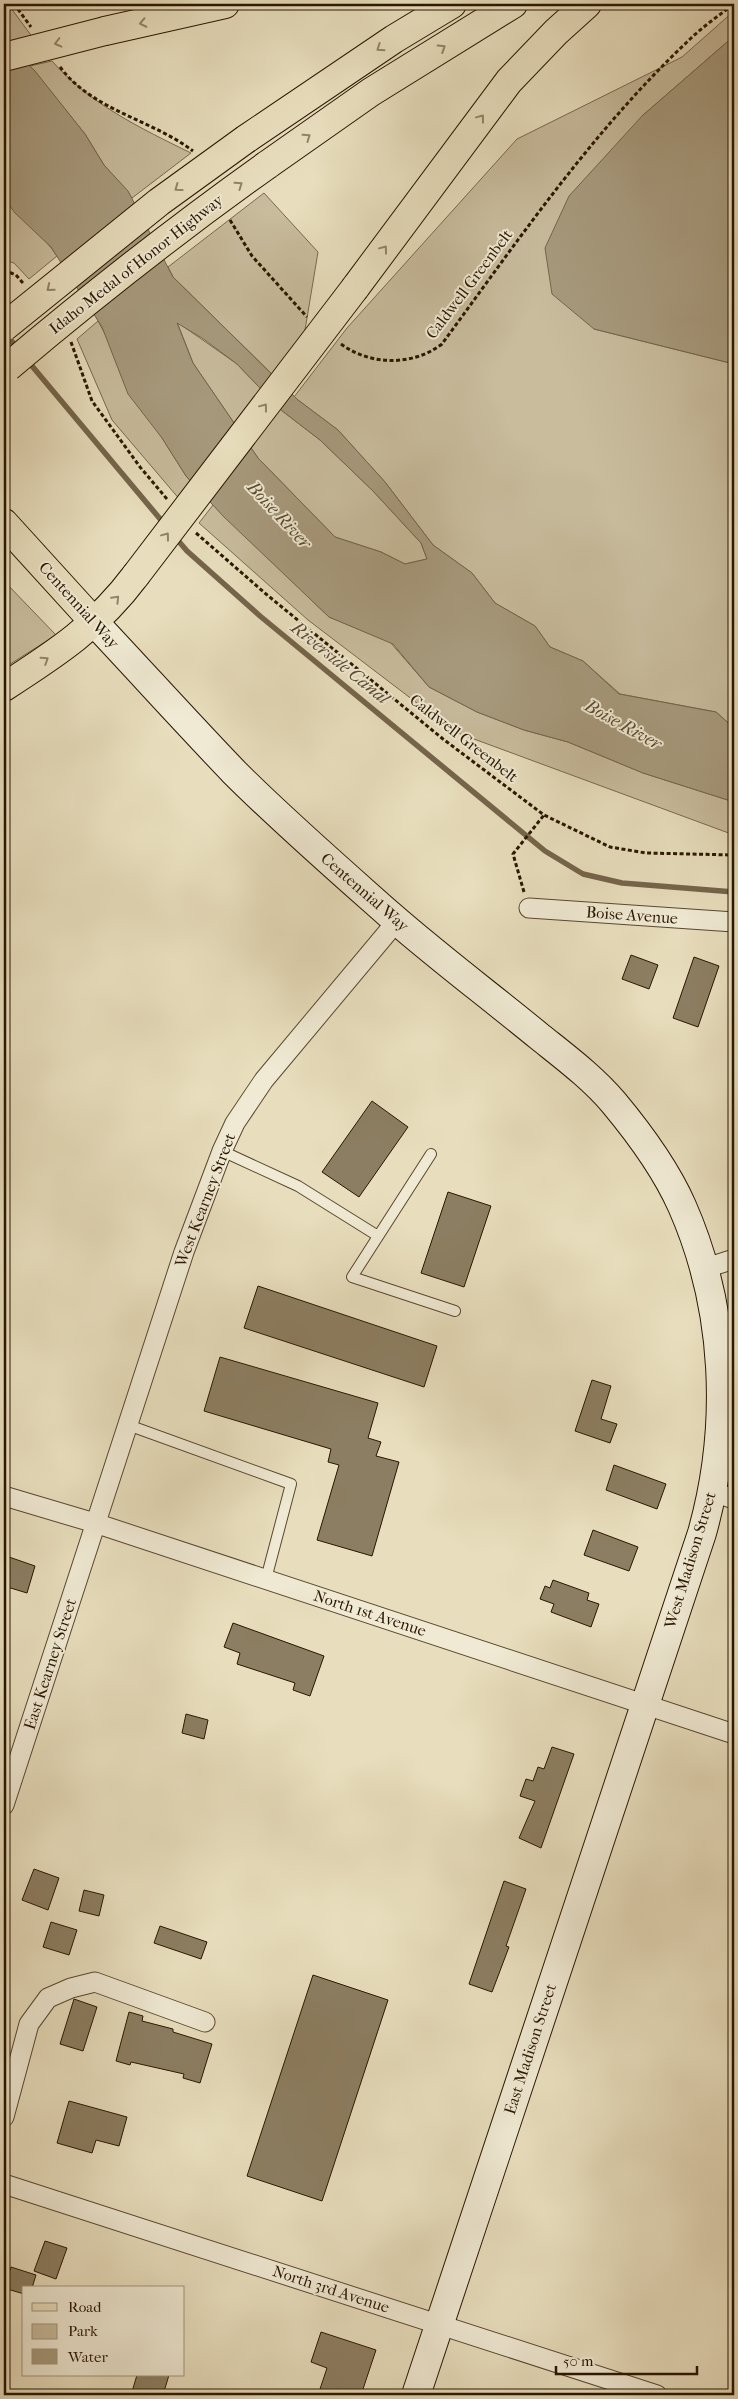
<svg xmlns="http://www.w3.org/2000/svg" width="738" height="2399" font-family="'IM FELL French Canon',serif">
	<style>
		.green { fill: #c8bc9d; stroke: #78694e }
		.water { fill: #a79a7d; stroke: #75654b; fill-rule: evenodd }
		.lines { fill: none; stroke-linecap: round; stroke-linejoin: round }
		.stream { stroke: #75654b; stroke-width: 5.5 }
		.building { fill: #8c7e62; stroke: #291600 }
		.lane-casing { stroke: #59482f; stroke-width: 12 }
		.street-casing { stroke: #59482f; stroke-width: 21 }
		.secondary-casing { stroke: #291600; stroke-width: 30 }
		.primary-casing { stroke: #291600; stroke-width: 30 }
		.highway-casing { stroke: #291600; stroke-width: 30 }
		.path { stroke: #291600; stroke-width: 3; stroke-dasharray: 4 2.5; stroke-linecap: butt }
		.lane { stroke: #f0ead4; stroke-width: 10 }
		.street { stroke: #f0ead4; stroke-width: 19 }
		.secondary { stroke: #f0ead4; stroke-width: 28 }
		.primary { stroke: #e8debd; stroke-width: 28 }
		.highway { stroke: #e8debd; stroke-width: 28 }
		.highway-bridge-casing { stroke: #291600; stroke-width: 30; stroke-linecap: butt }
		.highway-bridge { stroke: #e8debd; stroke-width: 28 }
		.oneway { stroke: #928468 }
		.labels { text-anchor: middle; dominant-baseline: central; stroke-width: 4; stroke-linejoin: round; paint-order: stroke }
		.street-label { font-size: 16px; fill: #291600; stroke: #f0ead4 }
		.water-label { font-size: 18px; font-style: italic; fill: #5b4b32; stroke: #f0ead4 }
	</style>
	<rect width="100%" height="100%" fill="#e8debd"/>
	<filter id="stains"><feTurbulence type="fractalNoise" baseFrequency=".004" numOctaves="4"/><feColorMatrix values="0 0 0 0 .2 0 0 0 0 .09 0 0 0 0 .02 0 0 0 .5 -.17"/></filter>
	<radialGradient id="worn" r=".72"><stop offset=".6" stop-color="#630" stop-opacity="0"/><stop offset="1" stop-color="#630" stop-opacity=".3"/></radialGradient>
	<!-- green -->
	<path class="green" d="M4 4H8L33 38 7 45 4 42Z
		M734 11V36L642 116 594 329 734 364V728L716 712 620 694 583 661 550 647 535 626 495 603 472 573 433 545 385 482 338 430 294 397 347 328 517 139 682 57Z
		M52 61C90 104 140 128 191 153L132 198 104 165 85 134 30 66Z
		M264 193 318 252 304 336 274 376 173 277 168 267Z
		M4 198C20 219 43 234 57 256L29 279 14 263 4 260Z
		M98 321 162 438 186 476 194 485 181 501 112 420 77 339Z
		M177 322 237 364 281 410 320 440 373 491 421 543 427 559 405 564 381 552 335 537 258 458 193 363Z
		M213 505 329 617 390 642 429 687 477 712 524 730 568 742 643 773 734 802V835L455 732 308 620 199 523Z
		M4 581 56 635 4 668Z"/>
	<!-- water -->
	<path class="water" d="M734 36V364L594 329 552 294 545 248 569 196 642 116Z
		M4 42 35 71 85 134 104 165 128 191 173 277 298 400 338 430 385 482 433 545 472 573 495 603 535 626 550 647 583 661 619 694 716 712 734 728V802L643 773 568 742 524 730 477 712 429 687 393 644 329 617 224 517 186 476 162 438 128 394 102 327 51 247 15 213 4 198ZM177 323 202 338 237 364 281 410 320 440 373 491 421 543 427 559 405 564 381 552 335 537 258 458 193 363Z"/>
	<g class="lines">
		<!-- stream -->
		<path class="stream" d="M5 333 18 349
			M27 360 166 526
			M175 537 187 551 260 616 545 851 583 874 622 883 734 892"/>
	</g>
	<!-- building -->
	<path class="building" d="M631 955 658 965 649 989 622 979Z
		M694 957 719 966 698 1027 673 1018Z
		M372 1101 408 1127 359 1197 322 1172Z
		M448 1192 491 1206 464 1287 421 1273Z
		M258 1286 437 1346 424 1387 244 1328Z
		M220 1357 378 1403 368 1438 381 1442 376 1456 399 1462 372 1556 317 1540 339 1465 328 1462 331 1449 204 1411Z
		M592 1380 611 1386 601 1419 617 1424 610 1443 575 1431Z
		M614 1465 666 1484 657 1509 606 1490Z
		M593 1530 638 1547 629 1571 584 1555Z
		M9 1557 35 1566 27 1593 4 1586V1574Z
		M553 1580 589 1593 587 1600 599 1604 591 1627 551 1612 554 1604 540 1599 545 1586 550 1588Z
		M233 1623 324 1656 310 1696 293 1690 295 1683 237 1664 240 1653 224 1647Z
		M186 1714 208 1720 204 1739 182 1733Z
		M552 1747 574 1754 541 1848 519 1838 535 1801 520 1796 526 1779 533 1781 538 1767 544 1769Z
		M34 1869 59 1878 48 1910 22 1900Z
		M504 1881 526 1889 506 1946 509 1947 492 1992 469 1984Z
		M84 1890 104 1895 99 1916 79 1911Z
		M51 1922 77 1930 69 1955 43 1947Z
		M160 1926 207 1942 201 1959 154 1943Z
		M313 1975 388 2000 322 2201 247 2176Z
		M74 1999 97 2007 83 2051 60 2044Z
		M129 2012 143 2016 142 2021 173 2029V2032L212 2044 200 2083 183 2078 184 2074 131 2062 130 2065 116 2061Z
		M69 2101 127 2117 119 2146 96 2140 92 2153 57 2143Z
		M45 2241 67 2248 56 2279 34 2271Z
		M11 2267 36 2275 32 2288H24V2294L4 2288Z
		M321 2332 376 2350 361 2395H318L327 2368 311 2362Z
		M137 2375H169L163 2395H131Z"/>
	<g class="lines">
		<!-- lane casing -->
		<g class="lane-casing">
			<path id="lane" d="M222 1151 298 1186 378 1236
				M431 1154 352 1277 455 1311
				M128 1425 291 1484 266 1579"/>
		</g>
		<!-- street casing -->
		<g class="street-casing">
			<path id="street" d="M529 908 734 922
				M703 1269 734 1259
				M713 1492 734 1499
				M4 1496 95 1523 734 1734
				M4 1805 184 1252 222 1151 235 1123 264 1080 397 921
				M4 2117 29 2024 48 1998 71 1988 95 1982 205 2022
				M4 2184 657 2395"/>
		</g>
		<!-- secondary casing -->
		<g class="secondary-casing">
			<path id="secondary" d="M94 622C141 672 187 723 234 772 284 822 337 868 390 915 438 957 490 996 540 1037 565 1057 593 1078 614 1103 639 1133 666 1170 682 1206 727 1308 732 1426 702 1533L416 2395"/>
		</g>
		<!-- primary casing -->
		<g class="primary-casing">
			<path id="primary" d="M4 523 94 622"/>
		</g>
		<!-- highway casing -->
		<g class="highway-casing">
			<path id="highway" d="M105 31 225 4
				M246 139 394 39 452 4
				M267 165 371 92 513 4
				M355 288 509 81 556 32 587 4
				M4 687C57 653 98 626 136 575"/>
		</g>
		<!-- path -->
		<path class="path" d="M14 4 31 27
			M60 67C93 111 151 119 193 151
			M230 220 252 256 307 317
			M4 270 16 275 23 283
			M71 342 92 401 140 467 167 499
			M341 344C371 366 413 366 442 344 519 239 592 132 687 42 701 28 718 16 734 4
			M196 533 266 594 443 739 544 815 610 847 646 853 734 855
			M524 892 513 854 544 815"/>
		<!-- lane -->
		<use href="#lane" class="lane"/>
		<!-- street -->
		<use href="#street" class="street"/>
		<!-- secondary -->
		<use href="#secondary" class="secondary"/>
		<!-- primary -->
		<use href="#primary" class="primary"/>
		<!-- highway -->
		<use href="#highway" class="highway"/>
		<!-- highway-bridge casing -->
		<g class="highway-bridge-casing">
			<path id="highway-bridge" d="M4 57 105 31
				M4 327 159 202 246 139
				M8 367C92 296 177 229 267 165
				M136 575 355 288"/>
		</g>
		<!-- highway-bridge -->
		<use href="#highway-bridge" class="highway-bridge"/>
	</g>
	<!-- one-way arrows -->
	<defs><path id="oneway-chevron" d="M-2-3.5L2.5 0L-2 3.5" fill="none" stroke-width="1.6" stroke-linecap="round" stroke-linejoin="round" transform="scale(1.25)"/></defs>
	<g class="oneway">
		<use href="#oneway-chevron" transform="translate(143 23) rotate(168)"/>
		<use href="#oneway-chevron" transform="translate(58 43) rotate(166)"/>
		<use href="#oneway-chevron" transform="translate(380 48) rotate(146)"/>
		<use href="#oneway-chevron" transform="translate(442 48) rotate(-32)"/>
		<use href="#oneway-chevron" transform="translate(481 118) rotate(-53)"/>
		<use href="#oneway-chevron" transform="translate(307 137) rotate(-35)"/>
		<use href="#oneway-chevron" transform="translate(239 185) rotate(-35)"/>
		<use href="#oneway-chevron" transform="translate(178 188) rotate(144)"/>
		<use href="#oneway-chevron" transform="translate(384 249) rotate(-53)"/>
		<use href="#oneway-chevron" transform="translate(50 288) rotate(141)"/>
		<use href="#oneway-chevron" transform="translate(264 407) rotate(-53)"/>
		<use href="#oneway-chevron" transform="translate(166 536) rotate(-53)"/>
		<use href="#oneway-chevron" transform="translate(116 599) rotate(-46)"/>
		<use href="#oneway-chevron" transform="translate(45 660) rotate(-33)"/>
	</g>
	<g class="labels">
		<!-- street labels -->
		<g class="street-label">
			<text transform="translate(136 264) rotate(-38)">Idaho Medal of Honor Highway</text>
			<text transform="translate(469 284) rotate(-53)">Caldwell Greenbelt</text>
			<text transform="translate(79 605) rotate(48)">Centennial Way</text>
			<text transform="translate(464 738) rotate(38)">Caldwell Greenbelt</text>
			<text transform="translate(365 892) rotate(41)">Centennial Way</text>
			<text transform="translate(632 915) rotate(4)">Boise Avenue</text>
			<text transform="translate(205 1200) rotate(-69)">West Kearney Street</text>
			<text transform="translate(690 1560) rotate(-73)">West Madison Street</text>
			<text transform="translate(370 1613) rotate(18)">North 1st Avenue</text>
			<text transform="translate(50 1664) rotate(-72)">East Kearney Street</text>
			<text transform="translate(530 2049) rotate(-72)">East Madison Street</text>
			<text transform="translate(331 2289) rotate(18)">North 3rd Avenue</text>
		</g>
		<!-- water labels -->
		<g class="water-label">
			<text transform="translate(279 515) rotate(47)">Boise River</text>
			<text transform="translate(340 663) rotate(39)">Riverside Canal</text>
			<text transform="translate(623 725) rotate(29)">Boise River</text>
		</g>
	</g>
	<!-- margin -->
	<rect width="738" height="2399" fill="none" stroke="#e8debd" stroke-width="20"/>
	<rect x="5" y="5" width="728" height="2389" fill="none" stroke="#291600" stroke-width="2.5"/>
	<rect x="10" y="10" width="718" height="2379" fill="none" stroke="#291600"/>
	<!-- legend -->
	<rect x="22" y="2286" width="162" height="90" fill="#f0ead4" stroke="#a0957f"/>
	<rect x="32" y="2303" width="25" height="8" fill="#e8debd" stroke="#a0957f"/>
	<text x="68" y="2312" font-size="15" fill="#291600">Road</text>
	<rect x="32" y="2324" width="25" height="15" fill="#c8bc9d" stroke="#a0957f"/>
	<text x="68" y="2336" font-size="15" fill="#291600">Park</text>
	<rect x="32" y="2349" width="25" height="15" fill="#a79a7d" stroke="#a0957f"/>
	<text x="68" y="2362" font-size="15" fill="#291600">Water</text>
	<!-- scale -->
	<path d="M556 2366v8h141v-8" fill="none" stroke="#291600" stroke-width="2.5"/>
	<text x="563" y="2366" font-size="15" fill="#291600" stroke="#f0ead4" stroke-width="4" paint-order="stroke">50 m</text>
	<rect width="100%" height="100%" filter="url(#stains)"/>
	<rect width="100%" height="100%" fill="url(#worn)"/>
</svg>
